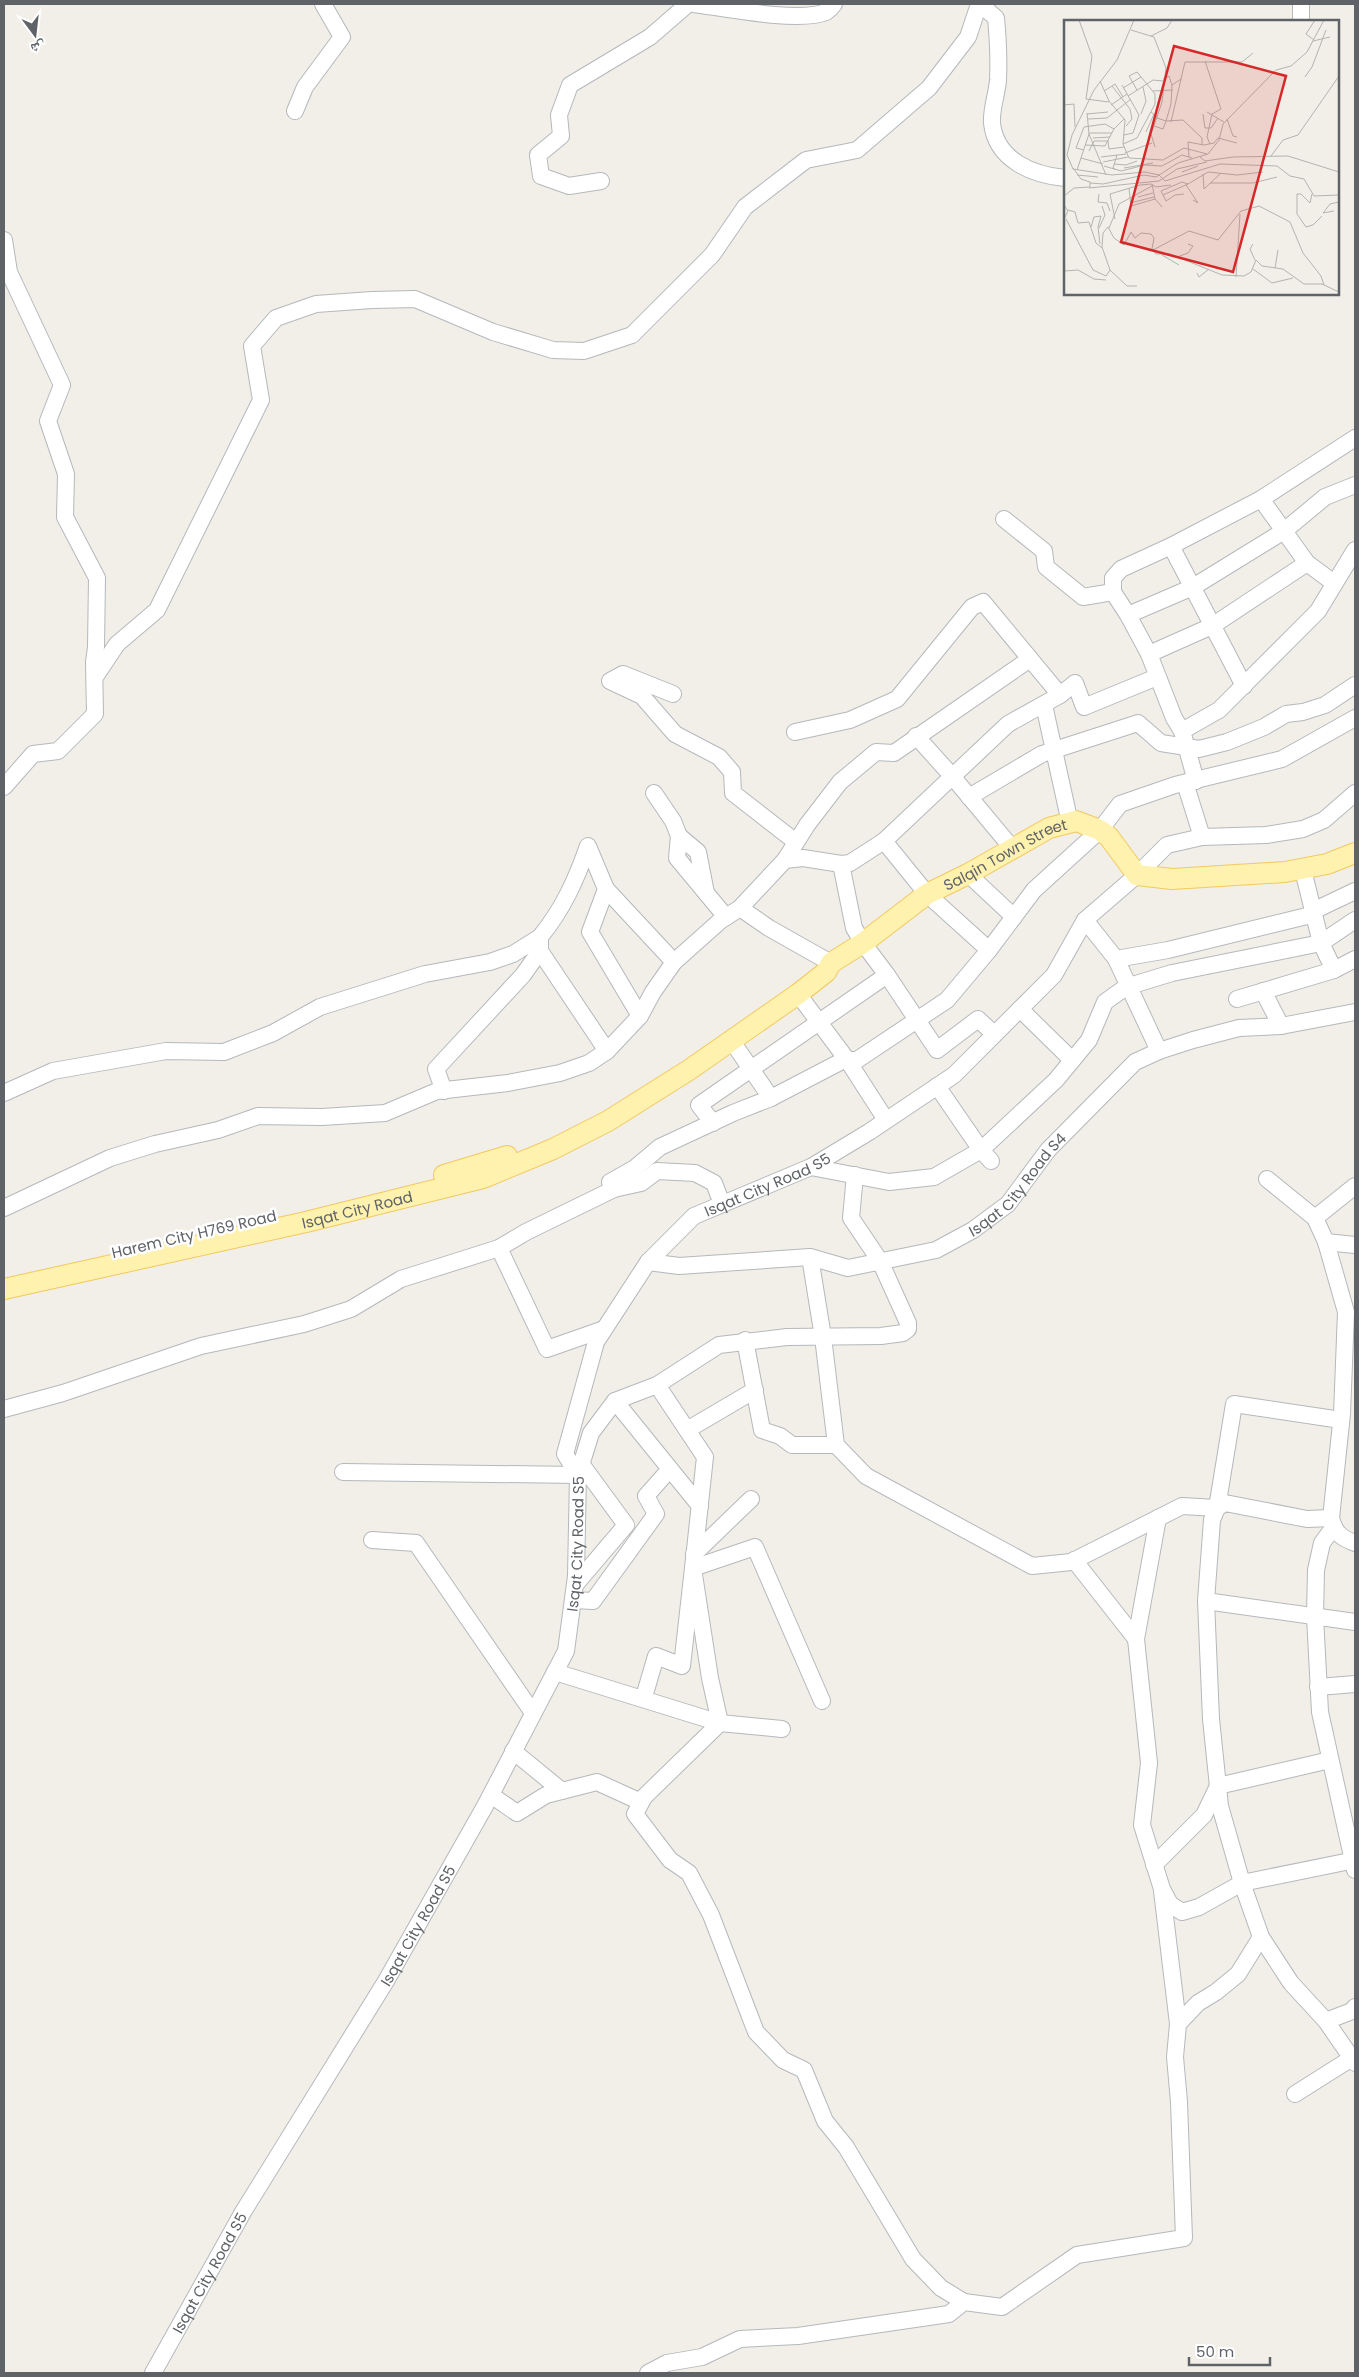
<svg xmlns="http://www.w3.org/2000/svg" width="1359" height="2377" font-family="Poppins,'Noto Naskh Arabic',sans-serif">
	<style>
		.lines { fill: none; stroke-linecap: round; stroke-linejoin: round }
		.minor-casing { stroke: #b5b8bc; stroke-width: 18 }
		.major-casing { stroke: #f2c960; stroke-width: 22 }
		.minor { stroke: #fff; stroke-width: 16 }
		.major { stroke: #fff2af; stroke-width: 20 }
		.labels { text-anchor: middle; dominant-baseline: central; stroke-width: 5; stroke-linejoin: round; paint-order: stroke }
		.street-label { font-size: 15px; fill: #5f6368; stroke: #fff }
		.inset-road { fill: none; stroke: #b3b3b1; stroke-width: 1 }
		.view { fill: #d62828; fill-opacity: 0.15; stroke: #d62828; stroke-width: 2.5 }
		.inset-edge { fill: none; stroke: #5f6368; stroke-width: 2.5 }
	</style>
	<rect width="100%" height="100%" fill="#f1efe8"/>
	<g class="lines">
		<!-- minor casing -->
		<g class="minor-casing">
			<g id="minor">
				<path d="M694 4C724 8 799 23 826 12 829 10 832 7 834 4"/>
				<path d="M980 4 996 18C998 39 999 59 998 80 997 94 991 109 992 123 996 160 1032 175 1065 178"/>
				<path d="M1301 4V21"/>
				<path d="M295 111 305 87 342 37 323 4"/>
				<path d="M601 181 569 186 541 176 538 155 561 136 559 115 570 85 650 37 688 4"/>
				<path d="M4 240 9 272 62 385 48 421 66 474 65 517 97 578 96 647 94 662 95 714 58 751 33 754 4 787"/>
				<path d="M1261 499 1307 563 1334 583"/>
				<path d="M1004 519 1044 551 1046 567 1083 597 1113 592 1128 615 1149 654 1174 718 1182 731 1196 781"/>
				<path d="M1171 546 1244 686"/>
				<path d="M1113 592V578L1121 569 1171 546 1261 499 1355 438"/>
				<path d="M1128 615 1193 587 1284 531 1325 497 1355 485"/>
				<path d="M1149 654 1212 626 1307 563"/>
				<path d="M95 677 117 644 157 610 261 400 252 346 276 318 316 304 372 300 415 299 493 332 553 350 584 351 632 335 712 255 745 207 806 160 857 150 929 88 968 37 979 4"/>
				<path d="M673 694 623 674 610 681 642 696 675 734 719 757 732 772 733 793 796 842"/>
				<path d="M1060 695 1075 683 1084 707 1157 677"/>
				<path d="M1044 705 1070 823"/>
				<path d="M1182 731 1219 710 1318 611 1355 550"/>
				<path d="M916 736 952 776 1012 848"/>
				<path d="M1185 783 1202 837"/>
				<path d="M654 793 673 821 679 836 677 858 726 917"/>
				<path d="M969 797 1042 754 1138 723 1161 743 1199 749 1227 742 1264 727 1286 714 1303 712 1325 705 1355 685"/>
				<path d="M679 836 698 852 706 893"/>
				<path d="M884 841 927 894 989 950"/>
				<path d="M785 860 807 825 840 782 876 752 894 753 1030 659"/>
				<path d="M841 864 854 928 863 943 887 975 937 1050 978 1019 994 1034"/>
				<path d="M1303 870 1321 943 1334 970"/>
				<path d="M968 874 1014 917"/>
				<path d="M606 889 674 962"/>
				<path d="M740 908 769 928 831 963"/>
				<path d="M1085 920 1116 959 1159 1051"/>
				<path d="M540 951 607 1051"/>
				<path d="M1116 959 1168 950 1311 915 1313 911 1355 891"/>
				<path d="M1263 991 1281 1026"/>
				<path d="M798 994 848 1061 886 1120"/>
				<path d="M1237 999 1334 970 1355 959"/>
				<path d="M1020 1009 1072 1060"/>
				<path d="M731 1040 771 1098"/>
				<path d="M937 1086 981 1150 991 1161"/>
				<path d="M444 1091 436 1069 523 975 540 951V937C563 909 576 880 588 846L606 889 590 932 640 1016"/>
				<path d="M4 1093 53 1071 166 1051 224 1052 273 1033 320 1007 425 974 490 962 513 954 540 937"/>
				<path d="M713 1123 699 1105 887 975"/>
				<path d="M811 1167 889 1182 934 1177 981 1150 1056 1080 1089 1040 1105 1002 1126 987 1172 973 1321 943 1355 920"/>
				<path d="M1267 1179 1315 1218 1326 1242 1346 1312 1342 1414 1331 1518C1335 1533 1341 1538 1355 1543"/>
				<path d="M614 1189 610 1182 635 1168 660 1147 733 1113 771 1098 844 1060H857L947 1000 989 950 1034 890 1100 830 1120 804 1175 785 1282 759 1355 718"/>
				<path d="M4 1208 110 1158 155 1144 218 1130 258 1116 322 1117 385 1113 437 1091 508 1083 560 1073 589 1063 607 1051 640 1016 653 992 674 962 720 921 740 908 785 860 803 858 841 864 850 863 884 841 1008 724 1060 695 983 602 972 607 897 699 850 720 795 732"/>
				<path d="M1315 1218 1355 1186"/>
				<path d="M1326 1242 1355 1245"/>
				<path d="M499 1248 547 1349 604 1329"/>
				<path d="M810 1257 823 1337 836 1445 866 1476 1032 1566 1071 1562 1182 1506 1217 1508 1234 1404 1341 1420"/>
				<path id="s1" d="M648 1262 679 1266 810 1257 848 1268 936 1250 973 1230 1008 1204 1048 1150 1135 1062 1159 1051 1193 1040 1239 1028 1281 1026 1355 1012"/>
				<path d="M745 1340 762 1430 780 1436 792 1445H836"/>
				<path d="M657 1385 705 1457 693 1568 710 1678 720 1723 644 1797 635 1814 670 1860 689 1873 711 1915 756 2032 783 2060 804 2070 825 2121 846 2147 913 2259 941 2288 964 2302"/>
				<path d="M615 1401 700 1506"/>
				<path d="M4 1409 63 1393 201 1346 304 1324 351 1309 401 1279 499 1248 526 1232 614 1189 641 1183 657 1171 695 1173 714 1183 722 1204"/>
				<path d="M687 1430 755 1390"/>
				<path d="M343 1472 578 1475 591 1433 615 1401 657 1385 719 1345 787 1337 881 1336 903 1333 908 1329V1323L880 1261 851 1218 855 1175"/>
				<path d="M1158 1518 1136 1639 1149 1763 1142 1825 1162 1889 1170 1904 1182 1912 1199 1907 1242 1883 1355 1860"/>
				<path d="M1331 1518 1307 1519 1225 1503 1217 1508 1212 1520 1206 1601 1211 1719 1220 1806 1242 1883 1261 1937 1291 1983 1326 2021 1352 2011 1355 2007"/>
				<path d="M1333 1528 1322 1543 1316 1570 1315 1616 1320 1712 1355 1870"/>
				<path d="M372 1540 416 1543 533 1713"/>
				<path d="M694 1554 751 1499"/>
				<path d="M1074 1560 1136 1639"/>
				<path d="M575 1585 626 1525 582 1465"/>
				<path d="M573 1600 593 1601 656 1514 646 1496 670 1469"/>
				<path d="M1206 1601 1355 1622"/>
				<path d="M555 1672 720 1723 782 1729"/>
				<path d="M1318 1687 1355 1684"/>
				<path d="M644 1697 656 1656 682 1666 693 1568 755 1547 822 1701"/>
				<path d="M513 1751 562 1791"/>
				<path d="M491 1795 517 1813 546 1795 597 1782 641 1802"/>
				<path d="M1154 1865 1204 1815 1218 1786 1330 1760"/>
				<path d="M1162 1891 1178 2024"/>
				<path d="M1326 2021 1355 2063"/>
				<path d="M1295 2094 1352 2058"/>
				<path id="s2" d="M153 2373 243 2212 386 1981 485 1806 566 1651 576 1576 578 1475 565 1454 596 1342 648 1262 694 1216 811 1167 869 1132 954 1075 1054 975 1085 920 1137 875 1167 845 1202 837 1266 835 1303 829 1324 820 1355 793"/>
				<path d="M648 2373 667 2363 702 2357 740 2339 798 2336 949 2314 964 2302 1002 2307 1077 2255 1184 2238 1179 2102 1175 2057 1178 2024 1198 2003 1216 1992 1238 1974 1261 1937"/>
			</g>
		</g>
		<!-- major casing -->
		<g class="major-casing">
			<g id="major">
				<path d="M444 1175 507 1156"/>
				<path id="s3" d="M4 1289 306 1222 483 1178 553 1149 608 1121 689 1070 798 994 826 972 831 963 863 943 927 894 968 874 1049 828 1076 821 1100 830 1109 837 1137 875 1172 879 1285 872 1327 864 1355 853"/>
			</g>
		</g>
		<!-- minor -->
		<use href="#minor" class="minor"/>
		<!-- major -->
		<use href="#major" class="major"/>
	</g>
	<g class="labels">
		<!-- street labels -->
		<g class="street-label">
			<text stroke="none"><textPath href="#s3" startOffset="1110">Salqin Town Street</textPath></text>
			<text stroke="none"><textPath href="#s2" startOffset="1390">Isqat City Road S5</textPath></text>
			<text stroke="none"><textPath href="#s1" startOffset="398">Isqat City Road S4</textPath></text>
			<text stroke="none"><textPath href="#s3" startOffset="362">Isqat City Road</textPath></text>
			<text transform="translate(194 1234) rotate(-13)">Harem City H769 Road</text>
			<text stroke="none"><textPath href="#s2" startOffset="940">Isqat City Road S5</textPath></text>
			<text stroke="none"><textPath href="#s2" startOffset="520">Isqat City Road S5</textPath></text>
			<text stroke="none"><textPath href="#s2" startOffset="115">Isqat City Road S5</textPath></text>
		</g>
	</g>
	<!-- overview -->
	<g transform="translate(1064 20)">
		<rect width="275" height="275" fill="#f1efe8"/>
		<path class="inset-road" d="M15 0 28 36 22 79 45 82M67 10 90 17 102 48 98 82 93 97M87 16 103 8 108 0M250 20 242 14 251 0M249 21 266 17M141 41 157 89 148 94 143 117 146 124M241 57 248 47 262 10M36 61 45 81 61 100 59 124 65 138 99 140 120 128 143 134M58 65 75 95 69 113 60 115M108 65 117 59 121 42H178L189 33M48 66 51 64 59 77M59 68 77 57M40 71 48 66 66 89 68 99 62 106M89 71 109 70M64 76 89 60 99 61M0 85 10 84 11 107M47 85 63 74M87 92 93 97 87 114 91 127M143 92 160 102M23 94 44 92M77 94 82 81 79 67M139 94 141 108H147L154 98M93 98 102 101 107 84 108 65 105 56 99 59M24 99 43 98 67 79M163 99 169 116 173 117M107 102 117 59M90 106 99 109 102 101 119 100 138 118V125M82 112 90 94M25 113H48M25 114 42 155M29 118 46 117M59 124 73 118 91 84V74L73 52 65 56 73 70M21 125 41 126 50 109 60 99M20 130 12 128 20 107 41 104 50 109M25 131 30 121H44L45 129 60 127M61 133 88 123M207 136 219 120 234 115 275 56M37 137 62 134M125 137 124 122 140 125 150 123 154 118 173 123M136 137 141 141 169 137 224 136 275 152M17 138 39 144M39 142 64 137M50 144 62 145 73 141M40 146 57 151 81 145 98 146 118 135 128 138M60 148 89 143M9 149 48 155 81 152 95 155 101 161 156 144 213 146 226 156 240 159 250 176 275 175M9 149 3 135 8 115 30 70 53 40 70 0M51 149 49 148 53 135M13 150 25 114 23 93M118 152 134 146M139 154 140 169 157 153M13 155 34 157M26 163 39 164 80 155 92 157 114 143 144 134 155 120 159 104 212 50 227 46 243 32 260 0M146 163H189L213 157M88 164 91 179 98 187M122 165 134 183 129 180M25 168 95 161 113 149 143 142M65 168 67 186 91 179M35 174 34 182 43 183 46 191M120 174 111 175 102 181 97 171 118 162 124 164 144 152 173 155 199 152M248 174 246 183 237 174H233V194L242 207 249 205 258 196M99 175 124 164M0 176 10 168 26 167V162L17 159 9 148M74 177 89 173M66 183 90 177M0 185 4 191 0 199M4 190 11 192 14 203 25 202 32 223 38 228M270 191 259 193 266 184 275 182M2 199 29 250 42 256 46 250 38 227 39 213 44 207 50 218 60 225 67 212 71 218 77 213 87 214 90 218 88 229 92 234H106L158 255 180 256 187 252 192 240 198 246 219 249 240 264H258L275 272M51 199 46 174 76 165 87 164 92 167 107 165M27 207 30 197 37 196 34 207 36 224M35 208 41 195 38 186M45 208 55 184 88 166M189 224 186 229 191 240M89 230 125 211 154 220 177 191 195 186 226 202 239 233 257 256 260 265M98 235 115 245M113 237 124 233 129 226 124 224M211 248 214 230M189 249 208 263 229 258M46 250 63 266H73M0 251 14 250 30 259 42 260M133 253 135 257 145 249M172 257 176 194"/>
		<path class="view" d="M110 26 222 56 169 252 57 222Z"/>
		<rect width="275" height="275" class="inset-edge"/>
	</g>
	<!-- border -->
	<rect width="1359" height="2377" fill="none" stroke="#5f6368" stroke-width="10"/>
	<!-- north arrow -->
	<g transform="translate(35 35) rotate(165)" stroke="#ffffff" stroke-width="4" paint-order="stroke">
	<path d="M0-4L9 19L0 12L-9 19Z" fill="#5f6368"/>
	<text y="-8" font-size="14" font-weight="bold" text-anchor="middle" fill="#5f6368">ش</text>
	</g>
	<!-- scale -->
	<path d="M1189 2357v8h81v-8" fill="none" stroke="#5f6368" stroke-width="2.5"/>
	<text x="1196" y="2357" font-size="15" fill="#5f6368" stroke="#ffffff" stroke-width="4" paint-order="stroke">50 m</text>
</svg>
